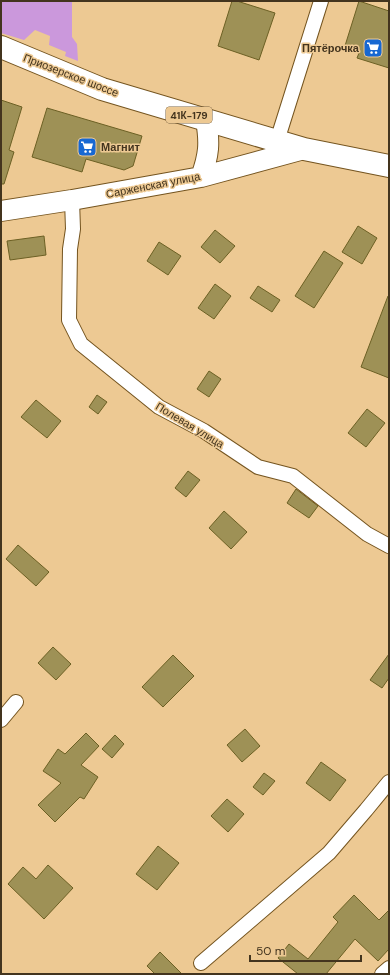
<svg xmlns="http://www.w3.org/2000/svg" width="390" height="975" font-family="'DM Sans',sans-serif">
	<style>
		.green { fill: #cb98dc }
		.building { fill: #9e9156; stroke: #6c6024 }
		.lines { fill: none; stroke-linecap: round; stroke-linejoin: round }
		.minor-casing { stroke: #74541f; stroke-width: 16 }
		.secondary-casing { stroke: #74541f; stroke-width: 22 }
		.primary-casing { stroke: #74541f; stroke-width: 24 }
		.minor { stroke: #fff; stroke-width: 14 }
		.secondary { stroke: #fff; stroke-width: 20 }
		.primary { stroke: #fff; stroke-width: 22 }
		.labels { text-anchor: middle; dominant-baseline: central; stroke-width: 3; stroke-linejoin: round; paint-order: stroke }
		.shield { fill: #edc993; stroke: #766141; stroke-width: 1 }
		.shield-label { font-size: 10px; font-weight: bold; fill: #43341e }
		.poi-label { font-size: 11px; font-weight: bold; fill: #43341e; stroke: #edc993; text-anchor: end }
		.street-label { font-size: 11px; fill: #43341e; stroke: #edc993 }
	</style>
	<rect width="100%" height="100%" fill="#edc993"/>
	<!-- green -->
	<path class="green" d="M1 1H72V37L77 44 78 61 65 56 66 52 49 45 50 36 35 30 24 40 1 33Z"/>
	<!-- building -->
	<path class="building" d="M232 1H237L275 13 259 60 218 46Z
		M359 1 389 11V68L357 58 359 53 344 49Z
		M1 100 22 107 9 150 14 152 4 184H1Z
		M47 108 142 136 133 166 124 170 86 159 82 172 32 157Z
		M358 226 377 238 362 264 342 252Z
		M215 230 235 246 220 263 201 247Z
		M44 236 46 255 10 260 7 241Z
		M159 242 181 256 168 275 147 261Z
		M324 251 343 263 314 308 295 296Z
		M215 284 231 296 214 319 198 308Z
		M258 286 280 300 272 312 250 298Z
		M388 296H389V378L361 367Z
		M209 371 221 379 209 397 197 389Z
		M97 395 107 402 98 414 89 407Z
		M36 400 61 421 47 438 21 417Z
		M367 409 385 423 366 447 348 433Z
		M188 471 200 480 186 497 175 488Z
		M296 489 318 506 309 518 287 503Z
		M224 511 247 532 231 549 209 528Z
		M18 545 49 572 36 586 6 559Z
		M53 647 71 664 56 680 38 663Z
		M389 654V678L382 688 370 680Z
		M173 655 194 676 163 707 142 687Z
		M245 729 260 746 242 762 227 745Z
		M86 733 99 746 81 765 98 777 84 799 80 797 55 822 38 805 61 783 43 771 58 749 65 754Z
		M115 735 124 744 112 758 102 749Z
		M321 762 346 780 330 801 306 783Z
		M264 773 275 781 263 795 253 787Z
		M227 799 244 814 228 832 211 816Z
		M158 846 179 863 157 890 136 874Z
		M48 865 73 888 44 919 8 884 23 867 36 879Z
		M354 895 379 920 389 910V949L378 961 355 939 326 974H298L278 958 289 944 308 959 338 922 333 917Z
		M160 952 182 974H155L147 966Z"/>
	<g class="lines">
		<!-- minor casing -->
		<g class="minor-casing">
			<path id="minor" d="M277 141 321 1
				M72 200 73 229 70 249 69 320 81 344 159 407 204 431 258 467 293 476 367 534 389 546
				M1 720 16 702
				M201 963 329 853 366 810 389 782
				M382 974 389 968"/>
		</g>
		<!-- secondary casing -->
		<g class="secondary-casing">
			<path id="secondary" d="M201 177C209 155 210 143 206 120
				M1 211 72 200 201 177 304 149"/>
		</g>
		<!-- primary casing -->
		<g class="primary-casing">
			<path id="primary" d="M1 47 102 89 304 149 389 166"/>
		</g>
		<!-- minor -->
		<use href="#minor" class="minor"/>
		<!-- secondary -->
		<use href="#secondary" class="secondary"/>
		<!-- primary -->
		<use href="#primary" class="primary"/>
	</g>
	<!-- icons -->
	<defs>
		<g id="supermarket-square" transform="scale(1)"><rect x="-9" y="-9" width="18" height="18" rx="4" fill="#1768d2" stroke="#edc993"/><path d="M-6-5.5h2.5l.6 2H6L4.5 2H-2.5L-4.4-4H-6ZM-1.5 3.2a1.3 1.3 0 1 0 .1 0ZM3 3.2a1.3 1.3 0 1 0 .1 0Z" fill="#fff"/></g>
	</defs>
	<g fill-rule="evenodd">
		<use href="#supermarket-square" x="373" y="48"/>
		<use href="#supermarket-square" x="87" y="147"/>
	</g>
	<g class="labels">
		<!-- shield labels -->
		<rect class="shield" x="166" y="107" width="46" height="16" rx="3"/>
		<g class="shield-label">
			<text x="189" y="115">41К-179</text>
		</g>
		<!-- poi labels -->
		<g class="poi-label">
			<text x="359" y="48">Пятёрочка</text>
			<text x="101" y="147" text-anchor="start">Магнит</text>
		</g>
		<!-- street labels -->
		<g class="street-label">
			<text transform="translate(71 75) rotate(21)">Приозерское шоссе</text>
			<text transform="translate(153 185) rotate(-11)">Сарженская улица</text>
			<text transform="translate(190 425) rotate(31)">Полевая улица</text>
		</g>
	</g>
	<!-- border -->
	<rect width="390" height="975" fill="none" stroke="#43341e" stroke-width="4"/>
	<!-- scale -->
	<path d="M250 955v6h111v-6" fill="none" stroke="#43341e" stroke-width="2"/>
	<text x="256" y="955" font-size="12" fill="#43341e" stroke="#edc993" stroke-width="3" paint-order="stroke">50 m</text>
</svg>
